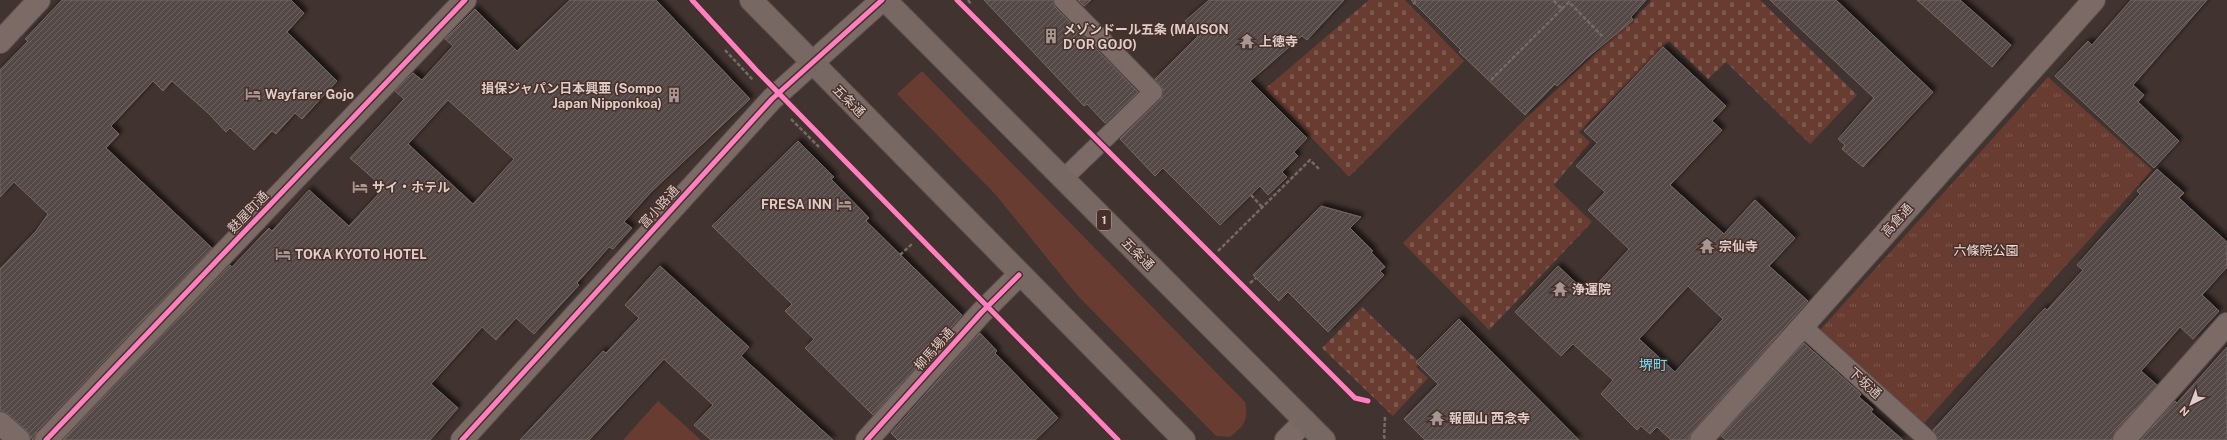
<svg xmlns="http://www.w3.org/2000/svg" width="2227" height="440" font-family="'Public Sans','Noto Sans JP',sans-serif">
	<style>
		.grass { fill: #683c31 }
		.cemetery { fill: url(#cemetery-stones) }
		.park { fill: url(#park-tufts) }
		.building { fill: url(#building-hatch); stroke: #756865; fill-rule: evenodd; filter: url(#shadow) }
		.lines { fill: none; stroke-linecap: round; stroke-linejoin: round }
		.lane-casing { stroke: #5c504d; stroke-width: 20 }
		.street-casing { stroke: #5c504d; stroke-width: 24 }
		.highway-casing { stroke: #5c504d; stroke-width: 24 }
		.path { stroke: #776966; stroke-width: 2.5; stroke-dasharray: 4 2; stroke-linecap: butt }
		.lane { stroke: #7c6a66; stroke-width: 18 }
		.street { stroke: #7c6a66; stroke-width: 22 }
		.highway { stroke: #786864; stroke-width: 22 }
		.cycleway-casing { stroke: #482f29; stroke-width: 8 }
		.cycleway { stroke: #ff80c0; stroke-width: 5 }
		.labels { text-anchor: middle; dominant-baseline: central; stroke-width: 3; stroke-linejoin: round; paint-order: stroke }
		.shield { fill: #482f29; stroke: #b19e99; stroke-width: 1 }
		.shield-label { font-size: 12px; font-weight: bold; fill: #decdc9 }
		.poi-label { font-size: 13px; font-weight: bold; fill: #decdc9; stroke: #482f29; text-anchor: start }
		.street-label { font-size: 13px; fill: #decdc9; stroke: #482f29 }
		.park-label { font-size: 13px; fill: #f5ded8; stroke: #482f29 }
		.neighbourhood-label { font-size: 14px; fill: #73daf0; stroke: #482f29 }
	</style>
	<defs>
		<pattern id="cemetery-stones" width="16" height="16" patternUnits="userSpaceOnUse"><rect width="16" height="16" fill="#683c31"/><path d="M2 7V4a2 2 0 0 1 4 0v3zM10 15v-3a2 2 0 0 1 4 0v3z" fill="#7d574e"/></pattern>
		<pattern id="park-tufts" width="24" height="20" patternUnits="userSpaceOnUse"><rect width="24" height="20" fill="#683c31"/><path d="M3 7l-1-3M5 7V3M7 7l1-3M15 17l-1-3M17 17v-4M19 17l1-3" fill="none" stroke="#7d574e"/></pattern>
		<pattern id="building-hatch" width="6" height="6" patternUnits="userSpaceOnUse"><rect width="6" height="6" fill="#554a47"/><path d="M-1 1l2-2M0 6l6-6M5 7l2-2" fill="none" stroke="#6d6360"/></pattern>
		<filter id="shadow"><feDropShadow dx="3.5" dy="-3.5" stdDeviation="2" flood-color="#0009"/></filter>
	</defs>
	<rect width="100%" height="100%" fill="#413330"/>
	<!-- grass -->
	<path class="grass" d="M922 71 1245 402C1249 420 1244 426 1230 437L1216 436 1077 295 995 194 897 94Z
		M658 401 701 440H623Z"/>
	<!-- cemetery -->
	<path class="cemetery" d="M1369 0H1405L1464 61 1349 177 1265 89Z
		M1650 0H1760L1857 95 1810 144 1726 62 1708 79 1669 41 1579 132 1590 142 1554 185 1592 222 1489 330 1403 243 1524 120 1651 2Z
		M1362 307 1420 363 1416 367 1428 378 1393 416 1322 348Z"/>
	<!-- park -->
	<path class="park" d="M2048 77 2152 170 1924 423 1820 330Z"/>
	<!-- building -->
	<path class="building" d="M62 0H291L304 13 287 32 337 81 302 119 295 113 276 134 272 131 254 150 230 128 226 132 208 113 172 81 163 91 153 81 111 126 119 134 106 148 212 248 37 431 33 440 27 431 8 414 0 410V269L36 231 48 214 14 182 0 197V70L28 41 25 39Z
		M570 0H656L750 99 651 192 624 222 632 228 613 249 609 247 577 283 579 285 534 334 516 318 496 340 482 327 431 384 458 408 430 440H63L230 265 232 267 269 228 272 231 309 190 349 226 384 188 350 158 404 99 395 91 413 73 422 80 453 46 445 39 475 9 517 51ZM448 100 514 159 473 204 408 144Z
		M984 0H1053L1055 7 1138 92 1105 123 1087 104 1084 106Z
		M1078 0H1091L1084 6Z
		M1209 0H1344L1307 40 1302 36 1250 81 1307 138 1294 152 1298 156 1282 172 1287 177 1268 195 1260 186 1220 225 1163 168 1155 176 1120 139 1161 99 1163 89 1155 79 1198 36 1185 21Z
		M1411 0H1646L1631 17 1633 20 1588 57 1557 86 1555 84 1525 115 1459 52 1461 50Z
		M1770 0H1836L1933 92 1863 167 1842 149 1845 145 1838 139 1874 98Z
		M1917 0H1960L2011 45 1992 67Z
		M2131 0H2207L2133 85 2144 95 2138 102 2179 141 2154 168 2055 76 2088 41 2092 45Z
		M1663 47 1726 106 1712 121 1722 130 1670 185 1724 234 1755 200 1795 238 1769 266 1808 301 1692 432 1688 440H1671L1657 427 1650 434 1641 426 1637 430 1601 394 1613 380 1573 344 1561 356 1515 312 1558 266 1588 294 1629 249 1588 210 1605 192 1576 166 1597 143 1584 131ZM1688 286 1723 319 1675 372 1639 339Z
		M798 141 834 177 831 179 869 218 866 221 962 315 873 415 805 348 814 339 785 311 792 304 712 226Z
		M2157 169 2184 193 2179 198 2227 242V267L2202 295 2219 311 2193 339 2180 327 2141 371 2157 385 2115 432 2112 440H1938L1933 430 2045 308 2047 310 2083 270 2077 265 2140 194 2137 191Z
		M1321 206 1361 217 1350 228 1373 251 1371 252 1385 267 1380 271 1384 275 1328 332 1288 292 1279 301 1253 275Z
		M660 266 749 347 741 356 833 440H711L694 425 713 405 664 359 589 440H520L603 351 606 353 639 318 625 305Z
		M1459 319 1579 440H1425L1404 419 1438 384 1416 362Z
		M980 333 997 351 995 353 1058 418 1035 440H898L891 433Z
		M1804 343 1861 394 1859 397 1873 409 1871 412 1903 440H1726L1721 436Z
		M2227 347V440H2141L2175 401 2177 403Z"/>
	<g class="lines">
		<!-- lane casing -->
		<g class="lane-casing">
			<path id="lane" d="M1063 179 1153 92 1063 0
				M1802 326 1928 440"/>
		</g>
		<!-- street casing -->
		<g class="street-casing">
			<path id="street" d="M0 42 39 0
				M0 423 19 440
				M46 440 465 0
				M462 440 772 99 882 0
				M867 440 981 313 1019 275
				M1286 440 1305 421
				M1701 440 2094 0
				M2124 440 2227 324"/>
		</g>
		<!-- highway casing -->
		<g class="highway-casing">
			<path id="highway" d="M751 0 1184 440
				M885 0 1324 440"/>
		</g>
		<!-- path -->
		<path class="path" d="M968 0 971 4
			M1413 4 1418 0
			M1562 9 1569 2 1604 38
			M725 50 753 80
			M1491 80 1562 9 1553 0
			M791 119 819 147
			M1251 195 1263 208
			M1218 251 1310 160 1320 170
			M900 255 913 243
			M1250 283 1256 278
			M1385 417 1384 437 1387 440"/>
		<!-- lane -->
		<use href="#lane" class="lane"/>
		<!-- street -->
		<use href="#street" class="street"/>
		<!-- highway -->
		<use href="#highway" class="highway"/>
		<!-- cycleway casing -->
		<g class="cycleway-casing">
			<path id="cycleway" d="M692 0 757 71 1118 440
				M957 0 1355 398 1368 401
				M46 440 465 0
				M462 440 772 99 882 0
				M867 440 981 313 1019 275"/>
		</g>
		<!-- cycleway -->
		<use href="#cycleway" class="cycleway"/>
	</g>
	<!-- icons -->
	<defs>
		<g id="building-bare" transform="scale(1.2)"><path d="M-4-6H4V6H1V3H-1V6H-4ZM-2.5-4.3h1.7v1.8h-1.7ZM.8-4.3h1.7v1.8H.8ZM-2.5-1h1.7V.8h-1.7ZM.8-1h1.7V.8H.8Z" fill="#a79793" stroke="#482f29" stroke-width="2.5" paint-order="stroke"/></g>
		<g id="temple-bare" transform="scale(1.2)"><path d="M0-6L5-2H3V0L6.5 2.5H4V6H1.5V3h-3V6H-4V2.5H-6.5L-3 0V-2H-5Z" fill="#a79793" stroke="#482f29" stroke-width="2.5" paint-order="stroke"/></g>
		<g id="hotel-bare" transform="scale(1.2)"><path d="M-6-4.5h1.5V1H6V5H4.5V3h-9V5H-6ZM-4 0a1.8 1.8 0 1 1 3.6 0ZM.5 0V-2.5h3Q6-2.5 6 0Z" fill="#a79793" stroke="#482f29" stroke-width="2.5" paint-order="stroke"/></g>
	</defs>
	<g fill-rule="evenodd">
		<use href="#building-bare" x="1051" y="36"/>
		<use href="#temple-bare" x="1247" y="41"/>
		<use href="#hotel-bare" x="253" y="94"/>
		<use href="#building-bare" x="674" y="95"/>
		<use href="#hotel-bare" x="360" y="187"/>
		<use href="#hotel-bare" x="844" y="204"/>
		<use href="#temple-bare" x="1707" y="246"/>
		<use href="#hotel-bare" x="283" y="254"/>
		<use href="#temple-bare" x="1560" y="289"/>
		<use href="#temple-bare" x="1437" y="418"/>
	</g>
	<g class="labels">
		<!-- shield labels -->
		<rect class="shield" x="1097" y="210" width="14" height="20" rx="3"/>
		<g class="shield-label">
			<text x="1104" y="220">1</text>
		</g>
		<!-- poi labels -->
		<g class="poi-label">
			<text x="1063" y="29">メゾンドール五条 (MAISON<tspan x="1063" dy="15">D'OR GOJO)</tspan></text>
			<text x="1259" y="41">上徳寺</text>
			<text x="662" y="88" text-anchor="end">損保ジャパン日本興亜 (Sompo<tspan x="662" dy="15">Japan Nipponkoa)</tspan></text>
			<text x="265" y="94">Wayfarer Gojo</text>
			<text x="372" y="187">サイ・ホテル</text>
			<text x="832" y="204" text-anchor="end">FRESA INN</text>
			<text x="1719" y="246">宗仙寺</text>
			<text x="295" y="254">TOKA KYOTO HOTEL</text>
			<text x="1572" y="289">浄運院</text>
			<text x="1449" y="418">報國山 西念寺</text>
		</g>
		<!-- street labels -->
		<g class="street-label">
			<text transform="translate(849 101) rotate(45)">五条通</text>
			<text transform="translate(659 207) rotate(-48)">富小路通</text>
			<text transform="translate(248 212) rotate(-46)">麩屋町通</text>
			<text transform="translate(1897 220) rotate(-48)">高倉通</text>
			<text transform="translate(1138 254) rotate(45)">五条通</text>
			<text transform="translate(934 349) rotate(-48)">柳馬場通</text>
			<text transform="translate(1865 383) rotate(42)">下坂通</text>
		</g>
		<!-- park labels -->
		<g class="park-label">
			<text x="1986" y="250">六條院公園</text>
		</g>
		<!-- neighbourhood labels -->
		<g class="neighbourhood-label">
			<text x="1653" y="365">堺町</text>
		</g>
	</g>
	<!-- north arrow -->
	<g transform="translate(2191 404) rotate(222)" stroke="#482f29" stroke-width="3" paint-order="stroke">
	<path d="M0-3L7 15L0 10L-7 15Z" fill="#decdc9"/>
	<text y="-6" font-size="11" font-weight="bold" text-anchor="middle" fill="#decdc9">N</text>
	</g>
</svg>
